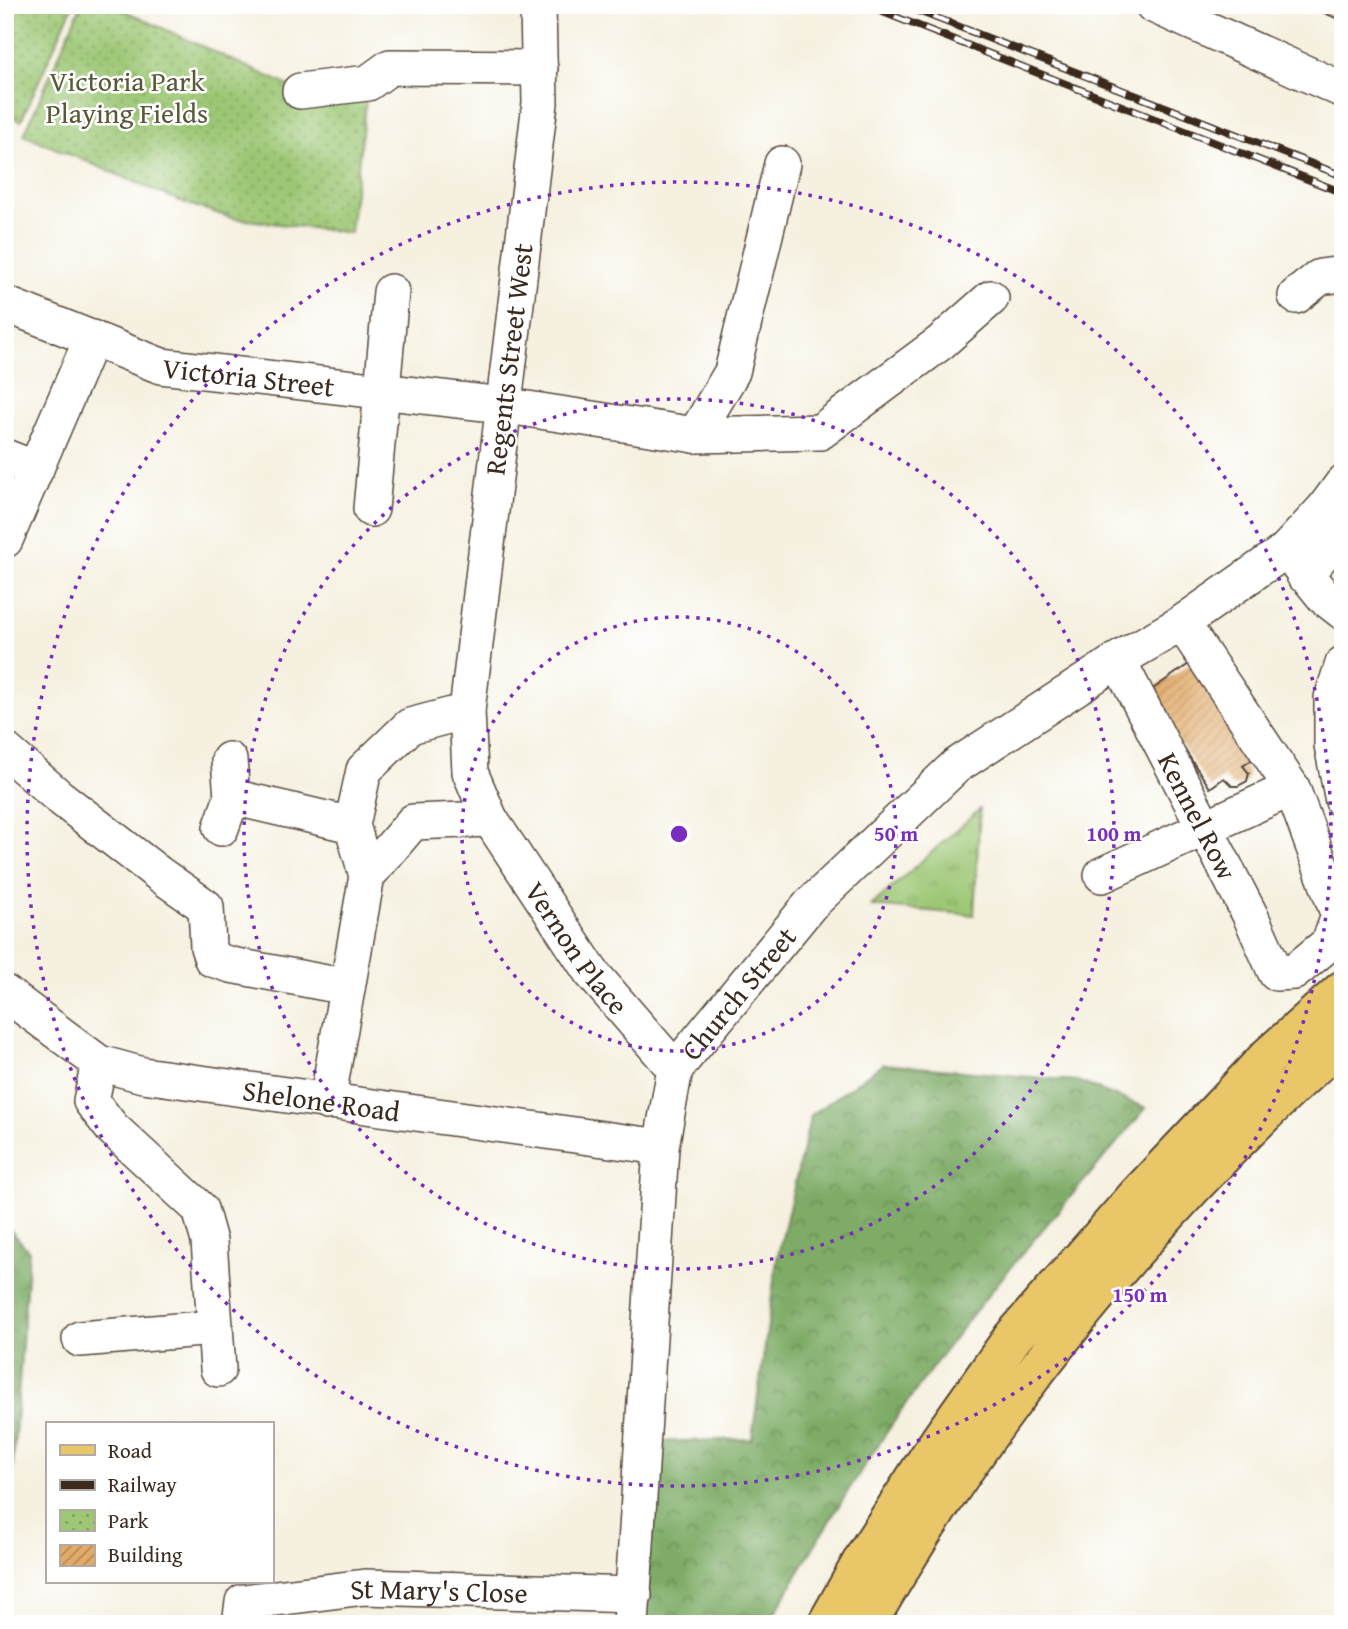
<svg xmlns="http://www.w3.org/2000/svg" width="1348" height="1629" font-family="'Gentium Book Plus',serif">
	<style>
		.grass { fill: url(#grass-tufts); stroke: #6c7849; stroke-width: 2 }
		.forest { fill: url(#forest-crowns); stroke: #5c6b42; stroke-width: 2 }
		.park { fill: url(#park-dots); stroke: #6c7849; stroke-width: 2 }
		.building { fill: url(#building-hatch) }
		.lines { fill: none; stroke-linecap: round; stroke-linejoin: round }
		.minor-casing { stroke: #57483b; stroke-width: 38 }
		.major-casing { stroke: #57483b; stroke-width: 42 }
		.minor { stroke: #fff; stroke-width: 35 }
		.major { stroke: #e9c769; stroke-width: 38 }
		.rail-casing { stroke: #3b2a1e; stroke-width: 8 }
		.rail { stroke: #fff; stroke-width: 5; stroke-dasharray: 16; stroke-linecap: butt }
		.ring { fill: none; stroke: #7b2cbf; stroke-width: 3.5; stroke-dasharray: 3.5 7 }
		.labels { text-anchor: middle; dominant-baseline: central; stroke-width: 5; stroke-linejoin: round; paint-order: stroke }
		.park-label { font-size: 28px; fill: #585938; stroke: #fff }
		.street-label { font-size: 28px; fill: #3b2a1e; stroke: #fff }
		.centre { fill: #7b2cbf; stroke: #fff; stroke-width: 3.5 }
		.ring-label { font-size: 21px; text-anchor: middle; font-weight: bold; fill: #7b2cbf; stroke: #fff; stroke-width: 5; stroke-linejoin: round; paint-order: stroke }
	</style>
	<defs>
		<pattern id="grass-tufts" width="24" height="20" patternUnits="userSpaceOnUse" patternTransform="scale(1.75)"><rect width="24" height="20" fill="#9dc774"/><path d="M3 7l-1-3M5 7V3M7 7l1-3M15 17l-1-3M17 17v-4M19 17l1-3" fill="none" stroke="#81a25f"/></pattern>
		<pattern id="forest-crowns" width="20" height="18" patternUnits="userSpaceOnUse" patternTransform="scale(1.75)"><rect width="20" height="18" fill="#7eac66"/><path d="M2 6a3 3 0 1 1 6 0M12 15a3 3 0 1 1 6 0" fill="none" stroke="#688c53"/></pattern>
		<pattern id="park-dots" width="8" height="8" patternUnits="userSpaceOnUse" patternTransform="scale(1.75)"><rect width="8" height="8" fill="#9dc774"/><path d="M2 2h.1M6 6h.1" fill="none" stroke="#81a25f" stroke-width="1.8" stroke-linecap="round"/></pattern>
		<pattern id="building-hatch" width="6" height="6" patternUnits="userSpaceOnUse" patternTransform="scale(1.75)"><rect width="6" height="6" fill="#e2aa68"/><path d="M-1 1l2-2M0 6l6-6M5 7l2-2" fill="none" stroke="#b88b55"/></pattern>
	</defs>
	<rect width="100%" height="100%" fill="#fff"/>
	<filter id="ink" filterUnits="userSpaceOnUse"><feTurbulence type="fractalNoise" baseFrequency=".0143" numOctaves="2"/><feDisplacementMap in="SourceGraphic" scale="14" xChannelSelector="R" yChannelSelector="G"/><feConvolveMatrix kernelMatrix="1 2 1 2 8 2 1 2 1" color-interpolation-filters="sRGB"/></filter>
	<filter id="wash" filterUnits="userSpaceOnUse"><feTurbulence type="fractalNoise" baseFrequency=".00686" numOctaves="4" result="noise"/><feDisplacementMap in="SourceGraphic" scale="28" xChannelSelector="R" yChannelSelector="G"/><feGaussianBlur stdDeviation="1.57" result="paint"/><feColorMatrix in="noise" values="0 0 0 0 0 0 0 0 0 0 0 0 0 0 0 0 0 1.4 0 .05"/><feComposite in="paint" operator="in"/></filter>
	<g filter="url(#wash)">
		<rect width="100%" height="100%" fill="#f5f0df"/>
		<!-- grass -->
		<path class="grass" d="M980 809 974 915 871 906Z"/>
		<!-- forest -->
		<path class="forest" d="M883 1064 1077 1081 1146 1108C1095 1170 1040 1230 989 1294 905 1397 834 1508 769 1624H631L643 1442 752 1439 777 1259 811 1115Z
			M5 1224 29 1251 5 1568Z"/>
		<!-- park -->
		<path class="park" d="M5 5H73L21 121 5 114Z
			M81 5H112L300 91 368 83 350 233 232 218 182 202 24 135Z"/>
		<g id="blocks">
			<!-- building -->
			<path class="building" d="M1306 5H1343V21Z
				M1192 662 1257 756 1243 766 1249 773 1247 781 1238 786H1232L1224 778 1210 788 1147 693Z"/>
		</g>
	</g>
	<g filter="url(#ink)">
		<use href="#blocks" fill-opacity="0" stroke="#57483b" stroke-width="2"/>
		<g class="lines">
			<!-- minor casing -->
			<g class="minor-casing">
				<g id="minor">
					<path id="s1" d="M538 5 540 103 467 711 470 772 490 819 591 972 675 1069"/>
					<path d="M1153 5 1343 90"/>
					<path d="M300 91 368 83 390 67 540 68"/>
					<path d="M1296 296 1320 277 1343 274"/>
					<path id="s2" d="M5 304 161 366 502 405 695 435 732 372 782 164"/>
					<path d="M695 435 820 432 940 343 991 298"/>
					<path d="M5 457 36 469"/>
					<path d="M371 509 391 292"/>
					<path d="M5 540 92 338"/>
					<path d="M1286 550 1325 598 1343 612"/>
					<path d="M1304 575 1343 532"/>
					<path id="s3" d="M1118 660 1250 915 1276 973 1294 972 1329 943 1339 916 1292 788 1182 623"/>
					<path d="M1343 664 1332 698V745L1343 801"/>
					<path d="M5 750 58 796 159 874 206 907 208 947 212 959 231 965 347 987"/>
					<path d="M232 797 352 825"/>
					<path d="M221 828 232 797 229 760"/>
					<path d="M1102 875 1292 788"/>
					<path d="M367 876 413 822 490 819"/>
					<path id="s4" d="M5 993 99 1063 143 1075 661 1147"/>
					<path d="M99 1063 91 1101 112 1128 200 1209 209 1241 218 1369"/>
					<path d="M327 1102 367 876 352 825 364 770 410 726 467 711"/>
					<path d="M80 1339 214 1328"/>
					<path id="s5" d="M240 1624 243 1602 365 1587 634 1595"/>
					<path id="s6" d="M631 1624 661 1147 675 1069 810 905 956 766 1118 660 1182 623 1286 550 1324 509 1343 483"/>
				</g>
			</g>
			<!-- major casing -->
			<g class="major-casing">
				<path id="major" d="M827 1624 868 1551 940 1440 1013 1337 1136 1197 1268 1057 1343 990
					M867 1624C992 1406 1156 1207 1343 1040"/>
			</g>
			<!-- minor -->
			<use href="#minor" class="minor"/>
			<!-- major -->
			<use href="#major" class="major"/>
			<!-- rail casing -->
			<g class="rail-casing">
				<path id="rail" d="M865 5 1343 193
					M903 5 1343 176"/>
			</g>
			<!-- rail -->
			<use href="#rail" class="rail"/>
		</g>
	</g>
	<!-- distance rings -->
	<g class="ring">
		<circle cx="679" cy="834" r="217"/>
		<circle cx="679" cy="834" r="435"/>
		<circle cx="679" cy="834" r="652"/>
	</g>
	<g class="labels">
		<!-- park labels -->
		<g class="park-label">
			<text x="127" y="80">Victoria Park<tspan x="127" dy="32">Playing Fields</tspan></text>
		</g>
		<!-- street labels -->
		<g class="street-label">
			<text transform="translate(508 359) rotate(-83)">Regents Street West</text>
			<text stroke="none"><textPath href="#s2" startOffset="256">Victoria Street</textPath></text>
			<text stroke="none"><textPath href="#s3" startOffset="175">Kennel Row</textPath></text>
			<text stroke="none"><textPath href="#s1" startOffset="978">Vernon Place</textPath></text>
			<text stroke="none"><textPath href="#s6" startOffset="656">Church Street</textPath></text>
			<text stroke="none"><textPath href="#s4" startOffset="343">Shelone Road</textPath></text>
			<text stroke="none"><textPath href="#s5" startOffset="219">St Mary's Close</textPath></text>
		</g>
	</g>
	<circle cx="679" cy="834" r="10" class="centre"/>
	<g class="ring-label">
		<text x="896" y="841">50 m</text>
		<text x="1114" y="841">100 m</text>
		<text x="1140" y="1302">150 m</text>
	</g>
	<!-- margin -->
	<rect width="1348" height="1629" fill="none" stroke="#fff" stroke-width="28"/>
	<!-- legend -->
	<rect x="46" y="1422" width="228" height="161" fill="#ffffff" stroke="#b1aaa5" stroke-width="2"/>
	<rect x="60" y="1445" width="35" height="10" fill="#e9c769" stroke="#b1aaa5" stroke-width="2"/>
	<text x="108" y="1458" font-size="21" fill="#3b2a1e">Road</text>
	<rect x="60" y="1480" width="35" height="10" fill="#3b2a1e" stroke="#b1aaa5" stroke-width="2"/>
	<text x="108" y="1492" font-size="21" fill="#3b2a1e">Railway</text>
	<rect x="60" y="1510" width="35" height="21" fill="url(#park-dots)" stroke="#b1aaa5" stroke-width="2"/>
	<text x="108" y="1528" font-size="21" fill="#3b2a1e">Park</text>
	<rect x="60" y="1545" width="35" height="21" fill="url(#building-hatch)" stroke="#b1aaa5" stroke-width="2"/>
	<text x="108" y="1562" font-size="21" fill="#3b2a1e">Building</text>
</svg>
